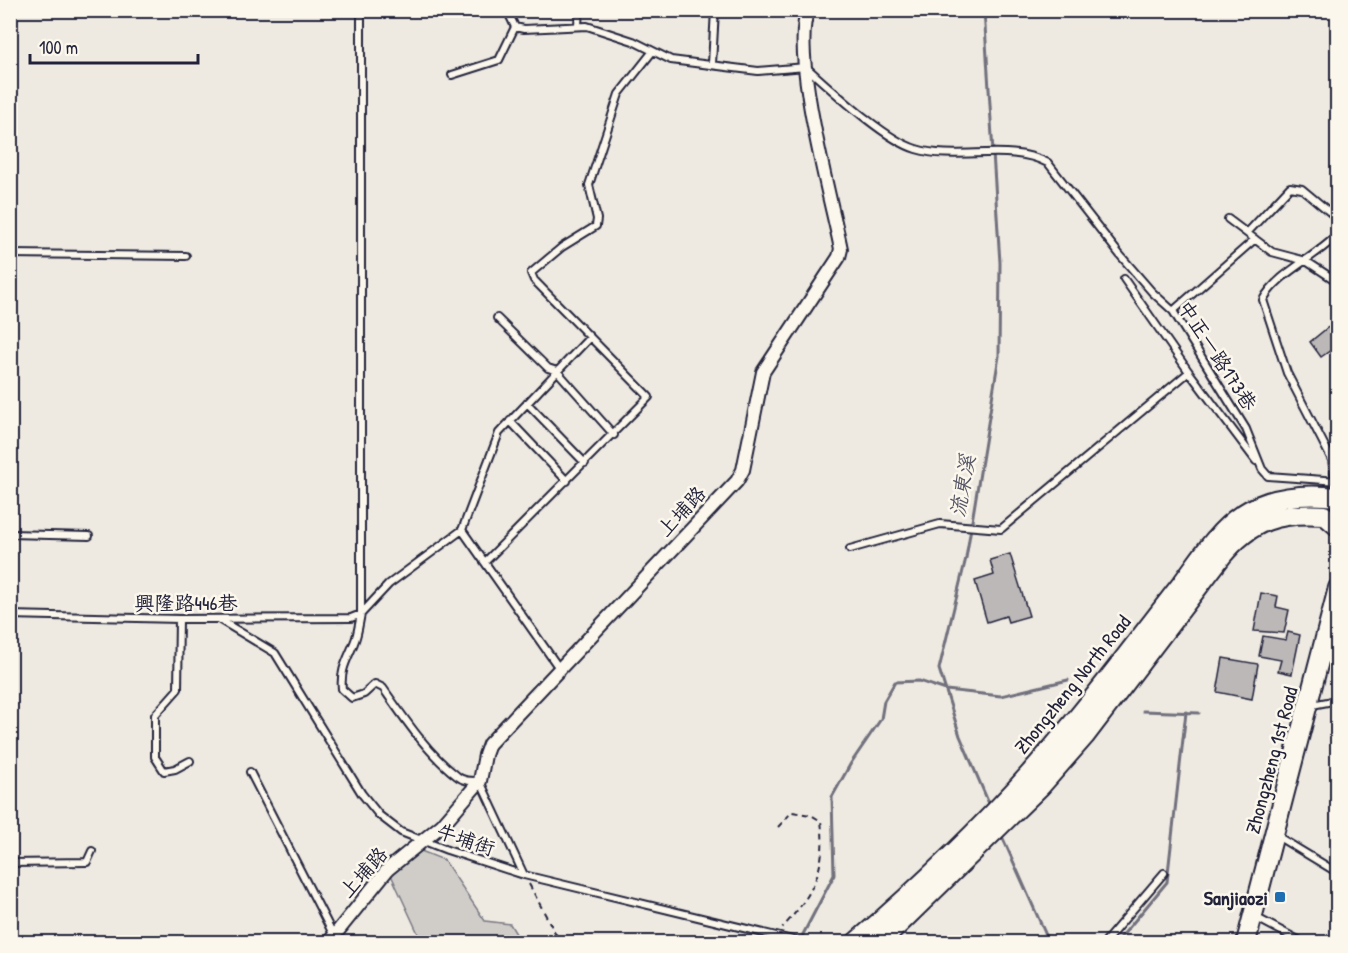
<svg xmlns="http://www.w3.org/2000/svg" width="1348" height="953" font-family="'Patrick Hand','LXGW WenKai TC',sans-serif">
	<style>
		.green { fill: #d0cdc9; stroke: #797882; stroke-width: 1.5 }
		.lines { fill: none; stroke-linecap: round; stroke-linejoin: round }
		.stream { stroke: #716f7c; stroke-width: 3 }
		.building { fill: #bcb8b8; stroke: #22223b; stroke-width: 1.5 }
		.lane-casing { stroke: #22223b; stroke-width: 10 }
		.street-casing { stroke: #22223b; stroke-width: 16 }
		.secondary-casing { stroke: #22223b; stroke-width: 22 }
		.path { stroke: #22223b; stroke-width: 2; stroke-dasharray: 6 4.5; stroke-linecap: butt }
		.lane { stroke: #fbf7ec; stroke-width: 6 }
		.street { stroke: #fbf7ec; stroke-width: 12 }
		.secondary { stroke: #fbf7ec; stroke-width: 18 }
		.poi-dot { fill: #1f6fb2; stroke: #fbf7ec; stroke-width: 2 }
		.labels { text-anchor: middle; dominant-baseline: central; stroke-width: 5; stroke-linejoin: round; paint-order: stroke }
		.street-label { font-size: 20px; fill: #22223b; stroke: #fbf7ec }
		.poi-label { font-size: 20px; font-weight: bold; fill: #22223b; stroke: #fbf7ec; text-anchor: end }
		.water-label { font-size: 21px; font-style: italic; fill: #575666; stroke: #fbf7ec }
	</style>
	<rect width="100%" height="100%" fill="#eeeae2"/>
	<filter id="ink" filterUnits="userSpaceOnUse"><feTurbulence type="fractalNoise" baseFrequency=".0167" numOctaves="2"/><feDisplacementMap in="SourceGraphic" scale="12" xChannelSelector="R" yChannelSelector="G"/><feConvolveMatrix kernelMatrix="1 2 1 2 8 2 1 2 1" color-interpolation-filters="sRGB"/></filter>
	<g filter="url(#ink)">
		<!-- green -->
		<path class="green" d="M416 849 444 860 485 921 510 924 521 942H422L391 875Z"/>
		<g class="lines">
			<!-- stream -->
			<path class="stream" d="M984 10 1000 263 999 356 966 558 939 669 960 736 990 806
				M1143 711 1199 713
				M1001 834 1049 942
				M799 942 834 875 832 797 851 763 881 719 884 701 895 682 919 681 946 690 1001 696 1068 680
				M1117 942 1167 882 1186 712"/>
		</g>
		<!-- building -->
		<path class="building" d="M1332 324 1338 331V345L1321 357 1310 342Z
			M1010 554 1029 616 1008 622 1006 616 987 622 975 581 994 575 990 560Z
			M1261 593 1278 596 1276 607 1289 610 1284 633 1254 631Z
			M1288 632 1300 635 1292 674 1278 671 1281 660 1259 656 1263 636 1286 640Z
			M1223 658 1258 664 1252 699 1217 692Z"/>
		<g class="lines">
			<!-- lane casing -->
			<g class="lane-casing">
				<path id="lane" d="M361 10V614C359 623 358 634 354 643 347 660 340 670 342 689L352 698 364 694 375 684 383 688C404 718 428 754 457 776 464 782 472 781 480 781L524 875
					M507 10 515 27 524 29 587 26 633 41 671 60 758 71 806 67C831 89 885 140 916 149 958 162 1009 142 1048 163L1120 255 1152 292 1173 311 1246 429 1262 469 1268 476 1338 481
					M578 25 579 10
					M712 64 715 10
					M452 75 499 60 515 27
					M1228 219 1272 252 1306 261 1338 282
					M1247 233 1290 187 1302 189 1338 219
					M10 254 186 256
					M1124 279 1189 372
					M1173 311 1255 239
					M497 318 548 368 557 371 614 435
					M527 403 585 463
					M510 421 567 481
					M1335 479 1332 460 1287 373 1263 300C1278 272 1316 258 1338 234
					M462 530 559 668
					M10 534 89 536
					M850 549 940 524 1001 529 1189 372 1256 461
					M486 561 649 397 534 280 531 273 562 247 596 226 597 219 589 185 619 94 653 51
					M10 615 179 619 351 618 361 614 389 584 462 530 499 433 590 337
					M179 619 178 689 155 715V757L164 771 175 769 190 761
					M220 620 275 653 362 794 379 815 401 832 447 850 524 875 801 942
					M1312 705 1338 700
					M250 772 334 936
					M1277 836 1338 873
					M10 863 87 862 92 851
					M1255 917 1302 942
					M1105 942 1164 873"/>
			</g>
			<!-- street casing -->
			<g class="street-casing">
				<path id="street" d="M329 942 388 869 442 825 480 781 485 755 489 744 737 481 743 470 763 372 839 257 841 249C831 199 790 52 808 10"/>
			</g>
			<!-- secondary casing -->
			<g class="secondary-casing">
				<path id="secondary" d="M856 942C935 874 1010 801 1076 719 1112 675 1147 628 1182 583 1199 560 1217 531 1241 515 1269 496 1305 493 1338 497
					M881 942 1041 786 1085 736 1222 556C1252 520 1278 512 1324 515L1338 527
					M1246 942 1338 588"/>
			</g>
			<!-- path -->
			<path class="path" d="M778 827 792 812 811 815 821 821C827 868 813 895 782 928
				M529 884 560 942"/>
			<!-- lane -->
			<use href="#lane" class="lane"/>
			<!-- street -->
			<use href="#street" class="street"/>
			<!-- secondary -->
			<use href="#secondary" class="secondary"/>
		</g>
	</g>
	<!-- markers -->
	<rect class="poi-dot" x="1274" y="891" width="12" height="12" rx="3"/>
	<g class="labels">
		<!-- street labels -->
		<g class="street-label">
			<text transform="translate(1218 355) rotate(57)">中正一路173巷</text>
			<text transform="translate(681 511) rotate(-47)">上埔路</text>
			<text x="186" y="602">興隆路446巷</text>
			<text transform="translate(1072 684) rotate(-51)">Zhongzheng North Road</text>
			<text transform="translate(1271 760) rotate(-75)">Zhongzheng 1st Road</text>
			<text transform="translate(466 839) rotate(19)">牛埔街</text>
			<text transform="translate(363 872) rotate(-48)">上埔路</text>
		</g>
		<!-- poi labels -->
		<g class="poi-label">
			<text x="1268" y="897">Sanjiaozi</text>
		</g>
		<!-- water labels -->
		<g class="water-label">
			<text transform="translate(962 486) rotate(-80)">流東溪</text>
		</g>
	</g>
	<!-- margin -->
	<rect width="1348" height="953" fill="none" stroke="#fbf7ec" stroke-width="36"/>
	<rect x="18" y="18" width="1312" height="917" fill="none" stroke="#22223b" stroke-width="2" filter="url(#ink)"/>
	<!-- scale -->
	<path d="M30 54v9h168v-9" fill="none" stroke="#22223b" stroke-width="3"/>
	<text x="39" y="54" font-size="18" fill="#22223b" stroke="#fbf7ec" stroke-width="4.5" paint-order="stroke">100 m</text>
</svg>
